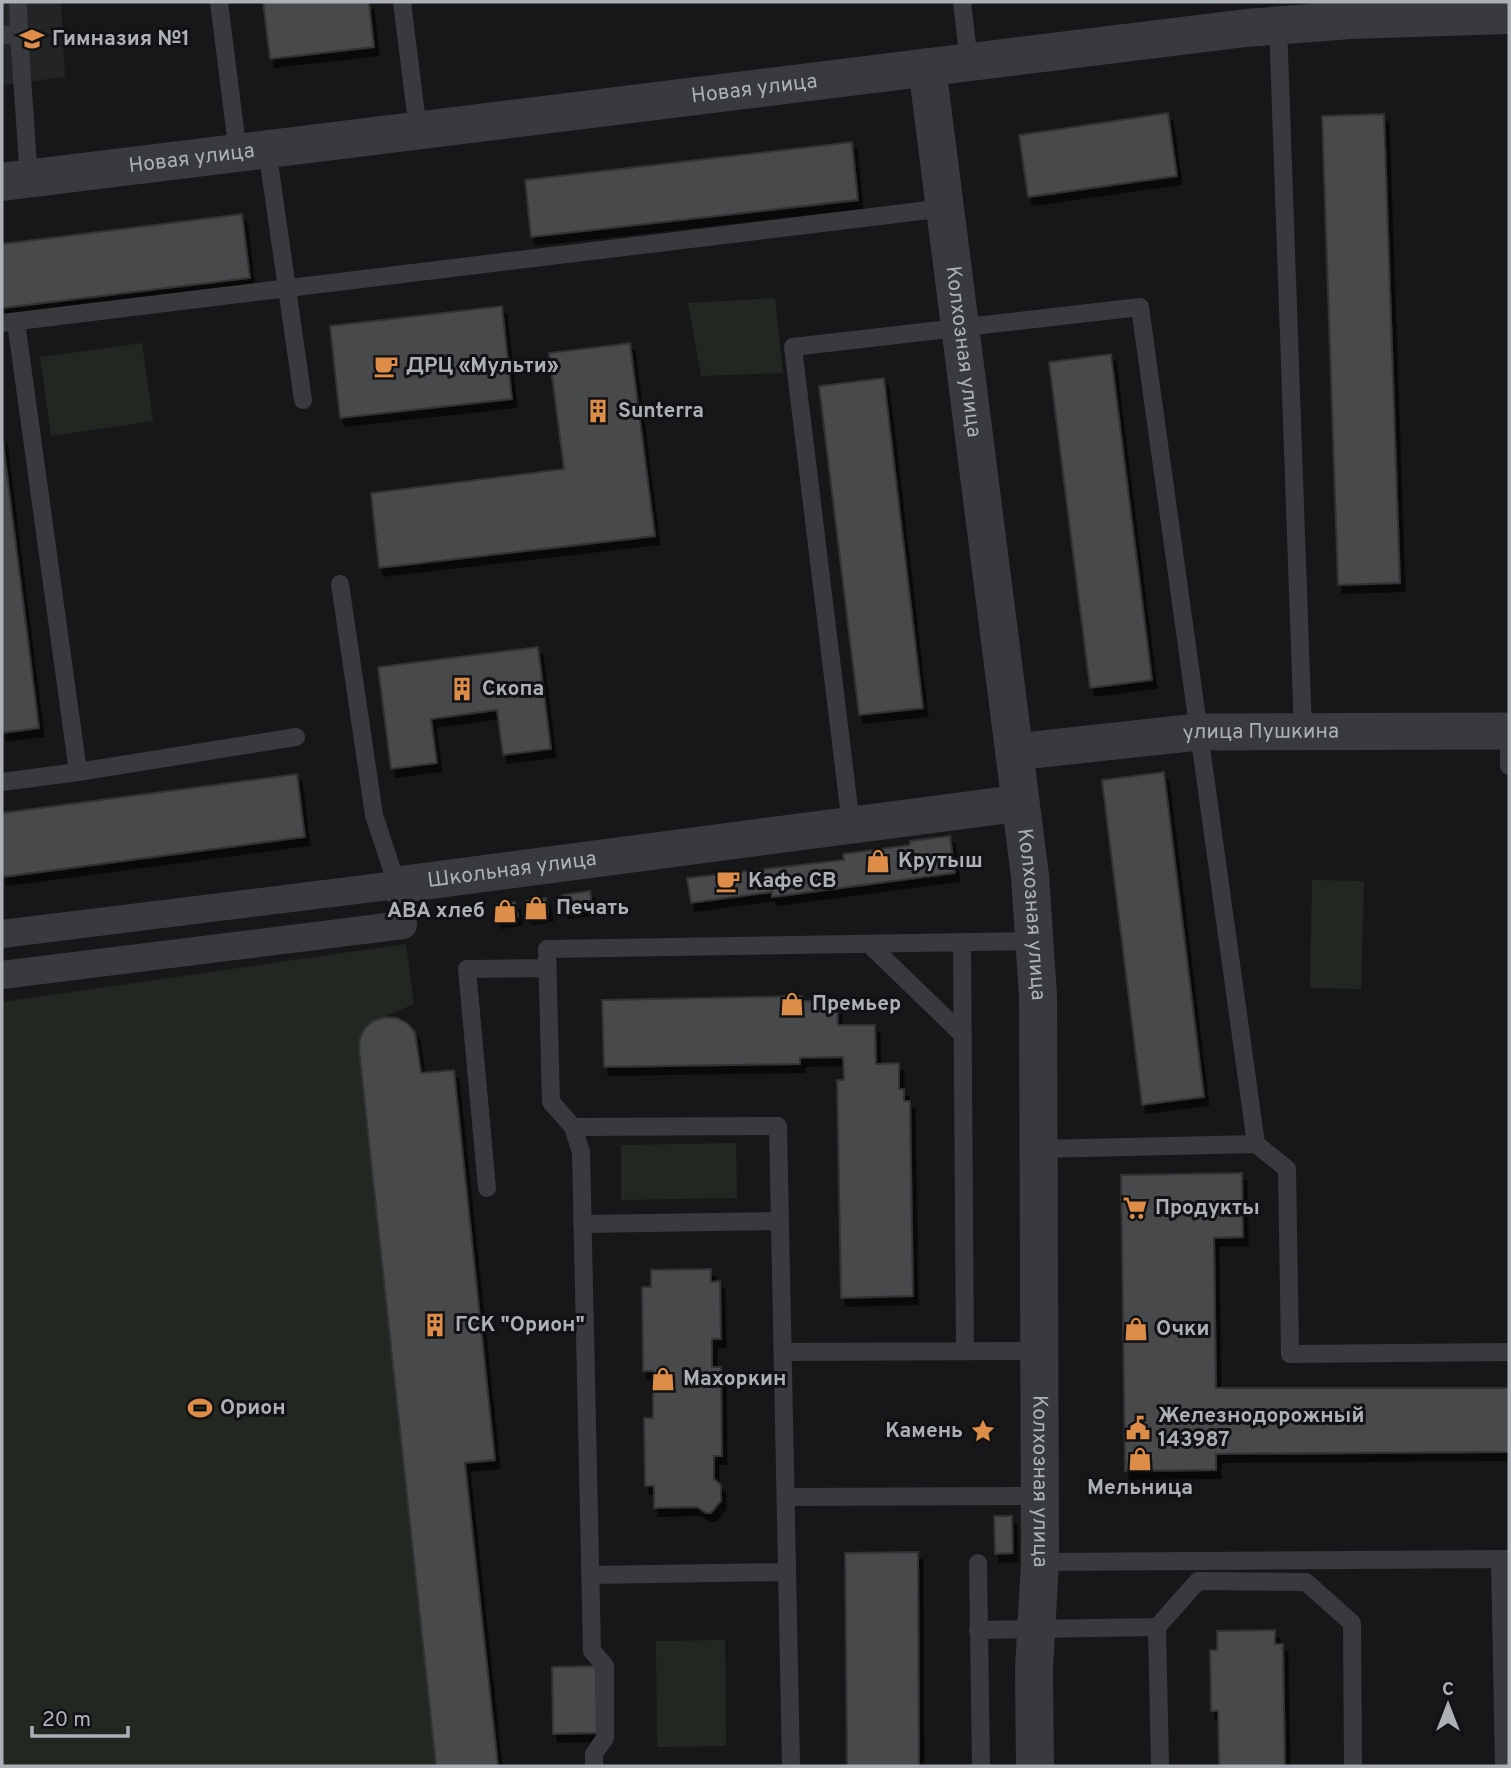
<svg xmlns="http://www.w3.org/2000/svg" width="1511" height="1768" font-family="Overpass,sans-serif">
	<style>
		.built { fill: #232426 }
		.green { fill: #222821 }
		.building { fill: #46484b; stroke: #313234; stroke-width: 2; filter: url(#shadow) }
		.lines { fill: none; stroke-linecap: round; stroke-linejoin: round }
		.service { stroke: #383a3d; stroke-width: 18 }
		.pedestrian { stroke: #383a3d; stroke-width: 28 }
		.minor { stroke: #383a3d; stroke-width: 37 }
		.tertiary { stroke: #383a3d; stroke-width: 38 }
		.labels { text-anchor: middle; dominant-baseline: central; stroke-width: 6; stroke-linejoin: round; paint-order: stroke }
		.poi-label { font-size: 21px; font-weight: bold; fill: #abb1b7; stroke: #121214; text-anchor: start }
		.street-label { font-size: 21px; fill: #abb1b7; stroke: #121214 }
	</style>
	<defs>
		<filter id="shadow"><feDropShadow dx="4.5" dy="8" stdDeviation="0" flood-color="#0009"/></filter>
	</defs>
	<rect width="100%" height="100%" fill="#171719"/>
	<!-- built -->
	<path class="built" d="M2 2H61L65 77 2 85Z"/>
	<!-- green -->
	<path class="green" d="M775 298 783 373 701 376 688 303Z
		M142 343 153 421 51 436 40 357Z
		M1312 880 1364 881 1361 989 1310 988Z
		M406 944 414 1004 373 1021 359 1050 436 1766H2V1002Z
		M736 1143 737 1198 621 1200V1145Z
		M725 1640 726 1746 657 1747 656 1641Z"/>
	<!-- building -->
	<path class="building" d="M263 2H369L374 47 270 59Z
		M1168 113 1177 176 1028 197 1019 135Z
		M1384 114 1400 583 1338 585 1322 116Z
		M852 142 858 200 531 237 525 180Z
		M242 214 250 278 2 308V244Z
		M502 306 512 399 340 418 330 326Z
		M630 343 655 536 379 568 371 493 564 469 549 353Z
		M1111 354 1152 680 1090 688 1049 362Z
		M884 378 923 708 859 715 819 386Z
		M2 434 39 728 2 733Z
		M538 647 551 749 503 755 497 710 431 719 437 763 391 769 378 667Z
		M1164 772 1204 1097 1142 1105 1102 780Z
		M297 774 305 837 2 877V813Z
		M950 836 955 873 772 897V892L691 903 687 878 844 860 843 854 910 845V841Z
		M590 891 592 906 564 910 562 895Z
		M546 898 548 913 528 916 526 901Z
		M515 902 518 917 497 920 495 905Z
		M802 996V1001H816V1007H837L838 1025H875L876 1064 899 1063V1089H904V1101H910L913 1296 841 1298 837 1080H844L843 1057 800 1058V1064L604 1067 602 1000Z
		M385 1017 397 1018 407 1023 415 1032 421 1073 454 1070 495 1460 465 1463 498 1766H436L359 1050 360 1038 365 1028 373 1021Z
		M1242 1173 1243 1237 1214 1238 1216 1388H1509V1452L1216 1454V1470L1125 1471 1121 1175Z
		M711 1269V1282L720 1281 721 1339H712V1367H721L722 1456H714V1479L721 1485V1501L711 1513H706L697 1507 654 1508V1486H645L644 1418H653V1371H643L642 1287H651V1270Z
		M994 1516H1012L1013 1553 995 1554Z
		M918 1552 919 1766H847L845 1553Z
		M1275 1630V1644H1283L1285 1766H1219L1218 1711H1211L1210 1650H1217V1631Z
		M596 1666 597 1733 553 1734 552 1667Z"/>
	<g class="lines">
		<!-- service -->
		<path class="service" d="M219 2 238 153
			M402 2 418 130
			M962 2 969 62
			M1278 25 1303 732
			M19 34 29 179
			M2 35 19 34 18 2
			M267 149 303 400
			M16 322 78 772 296 737
			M2 323 945 208
			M340 584 374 815 397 885
			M1509 731V766
			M2 782 78 772
			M851 825 793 347 1140 307 1256 1144
			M962 943 965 1351
			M869 944 963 1035
			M573 1127 778 1126 791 1766
			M1039 1149 1256 1144 1287 1169 1290 1354 1509 1352
			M487 1188 467 969 548 968
			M582 1224 780 1221
			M783 1352 1040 1351
			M786 1497 1040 1496
			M1500 1559 1504 1766
			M1040 1562 1509 1559
			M978 1563 981 1766
			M590 1575 787 1572
			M1157 1627 1198 1581 1306 1582 1352 1623 1353 1766
			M978 1630 1157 1627 1160 1766
			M594 1766V1754L605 1738V1666L592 1651 581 1152 573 1127 551 1102 547 949 1035 941"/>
		<!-- pedestrian -->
		<path class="pedestrian" d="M2 934 397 885
			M2 975 403 925"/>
		<!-- minor -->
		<g class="minor">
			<path id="s1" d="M1014 752 1198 732 1509 731"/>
			<path id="s2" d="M397 885 1020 803"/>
		</g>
		<!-- tertiary -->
		<g class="tertiary">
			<path id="s3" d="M927 67 1030 876 1038 996 1040 1562 1034 1669 1035 1766"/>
			<path id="s4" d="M2 182 1246 28 1350 20 1509 15"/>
		</g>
	</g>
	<!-- icons -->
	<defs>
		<g id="school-bare" transform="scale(1.89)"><path d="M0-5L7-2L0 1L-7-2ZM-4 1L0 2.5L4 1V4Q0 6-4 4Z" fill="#de8d49" stroke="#121214" stroke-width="2.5" paint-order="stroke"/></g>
		<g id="cafe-bare" transform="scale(1.89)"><path d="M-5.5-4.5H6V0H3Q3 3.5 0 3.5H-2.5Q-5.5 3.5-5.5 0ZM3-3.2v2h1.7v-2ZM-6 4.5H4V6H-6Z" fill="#de8d49" stroke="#121214" stroke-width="2.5" paint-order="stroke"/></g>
		<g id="building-bare" transform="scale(1.89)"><path d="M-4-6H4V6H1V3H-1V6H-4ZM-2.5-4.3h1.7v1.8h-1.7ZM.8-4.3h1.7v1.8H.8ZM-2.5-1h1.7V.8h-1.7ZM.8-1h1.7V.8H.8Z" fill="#de8d49" stroke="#121214" stroke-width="2.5" paint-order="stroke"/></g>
		<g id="shop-bare" transform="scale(1.89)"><path d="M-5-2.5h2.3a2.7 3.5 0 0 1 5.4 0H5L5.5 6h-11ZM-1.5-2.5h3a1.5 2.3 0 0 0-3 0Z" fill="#de8d49" stroke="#121214" stroke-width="2.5" paint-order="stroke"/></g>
		<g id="supermarket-bare" transform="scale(1.89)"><path d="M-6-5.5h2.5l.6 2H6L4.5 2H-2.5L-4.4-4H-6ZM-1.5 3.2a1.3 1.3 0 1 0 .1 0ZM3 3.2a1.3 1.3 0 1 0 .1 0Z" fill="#de8d49" stroke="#121214" stroke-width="2.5" paint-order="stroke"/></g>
		<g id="stadium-bare" transform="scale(1.89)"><path d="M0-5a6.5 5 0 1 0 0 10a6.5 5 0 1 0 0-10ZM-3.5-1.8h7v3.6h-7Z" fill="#de8d49" stroke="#121214" stroke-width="2.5" paint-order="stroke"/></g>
		<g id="civic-bare" transform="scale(1.89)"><path d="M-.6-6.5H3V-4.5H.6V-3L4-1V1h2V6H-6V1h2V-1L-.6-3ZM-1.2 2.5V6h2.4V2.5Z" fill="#de8d49" stroke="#121214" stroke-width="2.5" paint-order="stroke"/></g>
		<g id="sight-bare" transform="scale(1.89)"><path d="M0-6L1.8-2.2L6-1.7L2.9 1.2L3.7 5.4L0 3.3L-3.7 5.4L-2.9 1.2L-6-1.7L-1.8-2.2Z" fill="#de8d49" stroke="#121214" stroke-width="2.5" paint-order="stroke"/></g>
	</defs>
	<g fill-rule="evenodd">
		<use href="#school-bare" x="32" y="39"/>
		<use href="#cafe-bare" x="386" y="366"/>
		<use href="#building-bare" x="598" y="411"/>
		<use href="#building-bare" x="462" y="689"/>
		<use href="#shop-bare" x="878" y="861"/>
		<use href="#cafe-bare" x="728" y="881"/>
		<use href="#shop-bare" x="536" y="908"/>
		<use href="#shop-bare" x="505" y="911"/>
		<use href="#shop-bare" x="792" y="1004"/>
		<use href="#supermarket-bare" x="1135" y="1208"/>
		<use href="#building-bare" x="435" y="1325"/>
		<use href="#shop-bare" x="1136" y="1329"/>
		<use href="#shop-bare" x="663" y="1379"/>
		<use href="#stadium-bare" x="200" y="1408"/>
		<use href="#civic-bare" x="1138" y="1428"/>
		<use href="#sight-bare" x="983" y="1431"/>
		<use href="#shop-bare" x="1140" y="1459"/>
	</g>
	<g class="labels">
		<!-- poi labels -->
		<g class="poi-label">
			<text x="52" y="39">Гимназия №1</text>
			<text x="406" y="366">ДРЦ «Мульти»</text>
			<text x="618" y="411">Sunterra</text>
			<text x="482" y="689">Скопа</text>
			<text x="898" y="861">Крутыш</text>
			<text x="748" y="881">Кафе СВ</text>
			<text x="556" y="908">Печать</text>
			<text x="485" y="911" text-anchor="end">АВА хлеб</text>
			<text x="812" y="1004">Премьер</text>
			<text x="1155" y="1208">Продукты</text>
			<text x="455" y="1325">ГСК "Орион"</text>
			<text x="1156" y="1329">Очки</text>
			<text x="683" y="1379">Махоркин</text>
			<text x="220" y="1408">Орион</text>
			<text x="1158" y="1416">Железнодорожный<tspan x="1158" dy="24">143987</tspan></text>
			<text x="963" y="1431" text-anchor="end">Камень</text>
			<text x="1140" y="1488" text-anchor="middle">Мельница</text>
		</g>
		<!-- street labels -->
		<g class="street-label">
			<text stroke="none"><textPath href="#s4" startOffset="758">Новая улица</textPath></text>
			<text stroke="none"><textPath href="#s4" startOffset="191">Новая улица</textPath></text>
			<text stroke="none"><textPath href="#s3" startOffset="287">Колхозная улица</textPath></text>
			<text stroke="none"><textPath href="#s1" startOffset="248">улица Пушкина</textPath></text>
			<text stroke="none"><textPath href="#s2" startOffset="116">Школьная улица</textPath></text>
			<text stroke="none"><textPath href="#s3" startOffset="854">Колхозная улица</textPath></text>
			<text stroke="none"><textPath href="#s3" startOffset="1421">Колхозная улица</textPath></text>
		</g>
	</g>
	<!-- border -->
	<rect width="1511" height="1768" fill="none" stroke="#abb1b7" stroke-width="7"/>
	<!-- north arrow -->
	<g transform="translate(1448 1705)" stroke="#121214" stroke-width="5" paint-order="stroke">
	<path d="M0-5L12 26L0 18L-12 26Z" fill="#abb1b7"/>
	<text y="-10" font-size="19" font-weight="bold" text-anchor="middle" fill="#abb1b7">С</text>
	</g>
	<!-- scale -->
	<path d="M32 1726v10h96v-10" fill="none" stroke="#abb1b7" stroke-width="3.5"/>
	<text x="42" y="1726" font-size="21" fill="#abb1b7" stroke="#121214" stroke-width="5" paint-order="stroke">20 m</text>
</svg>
